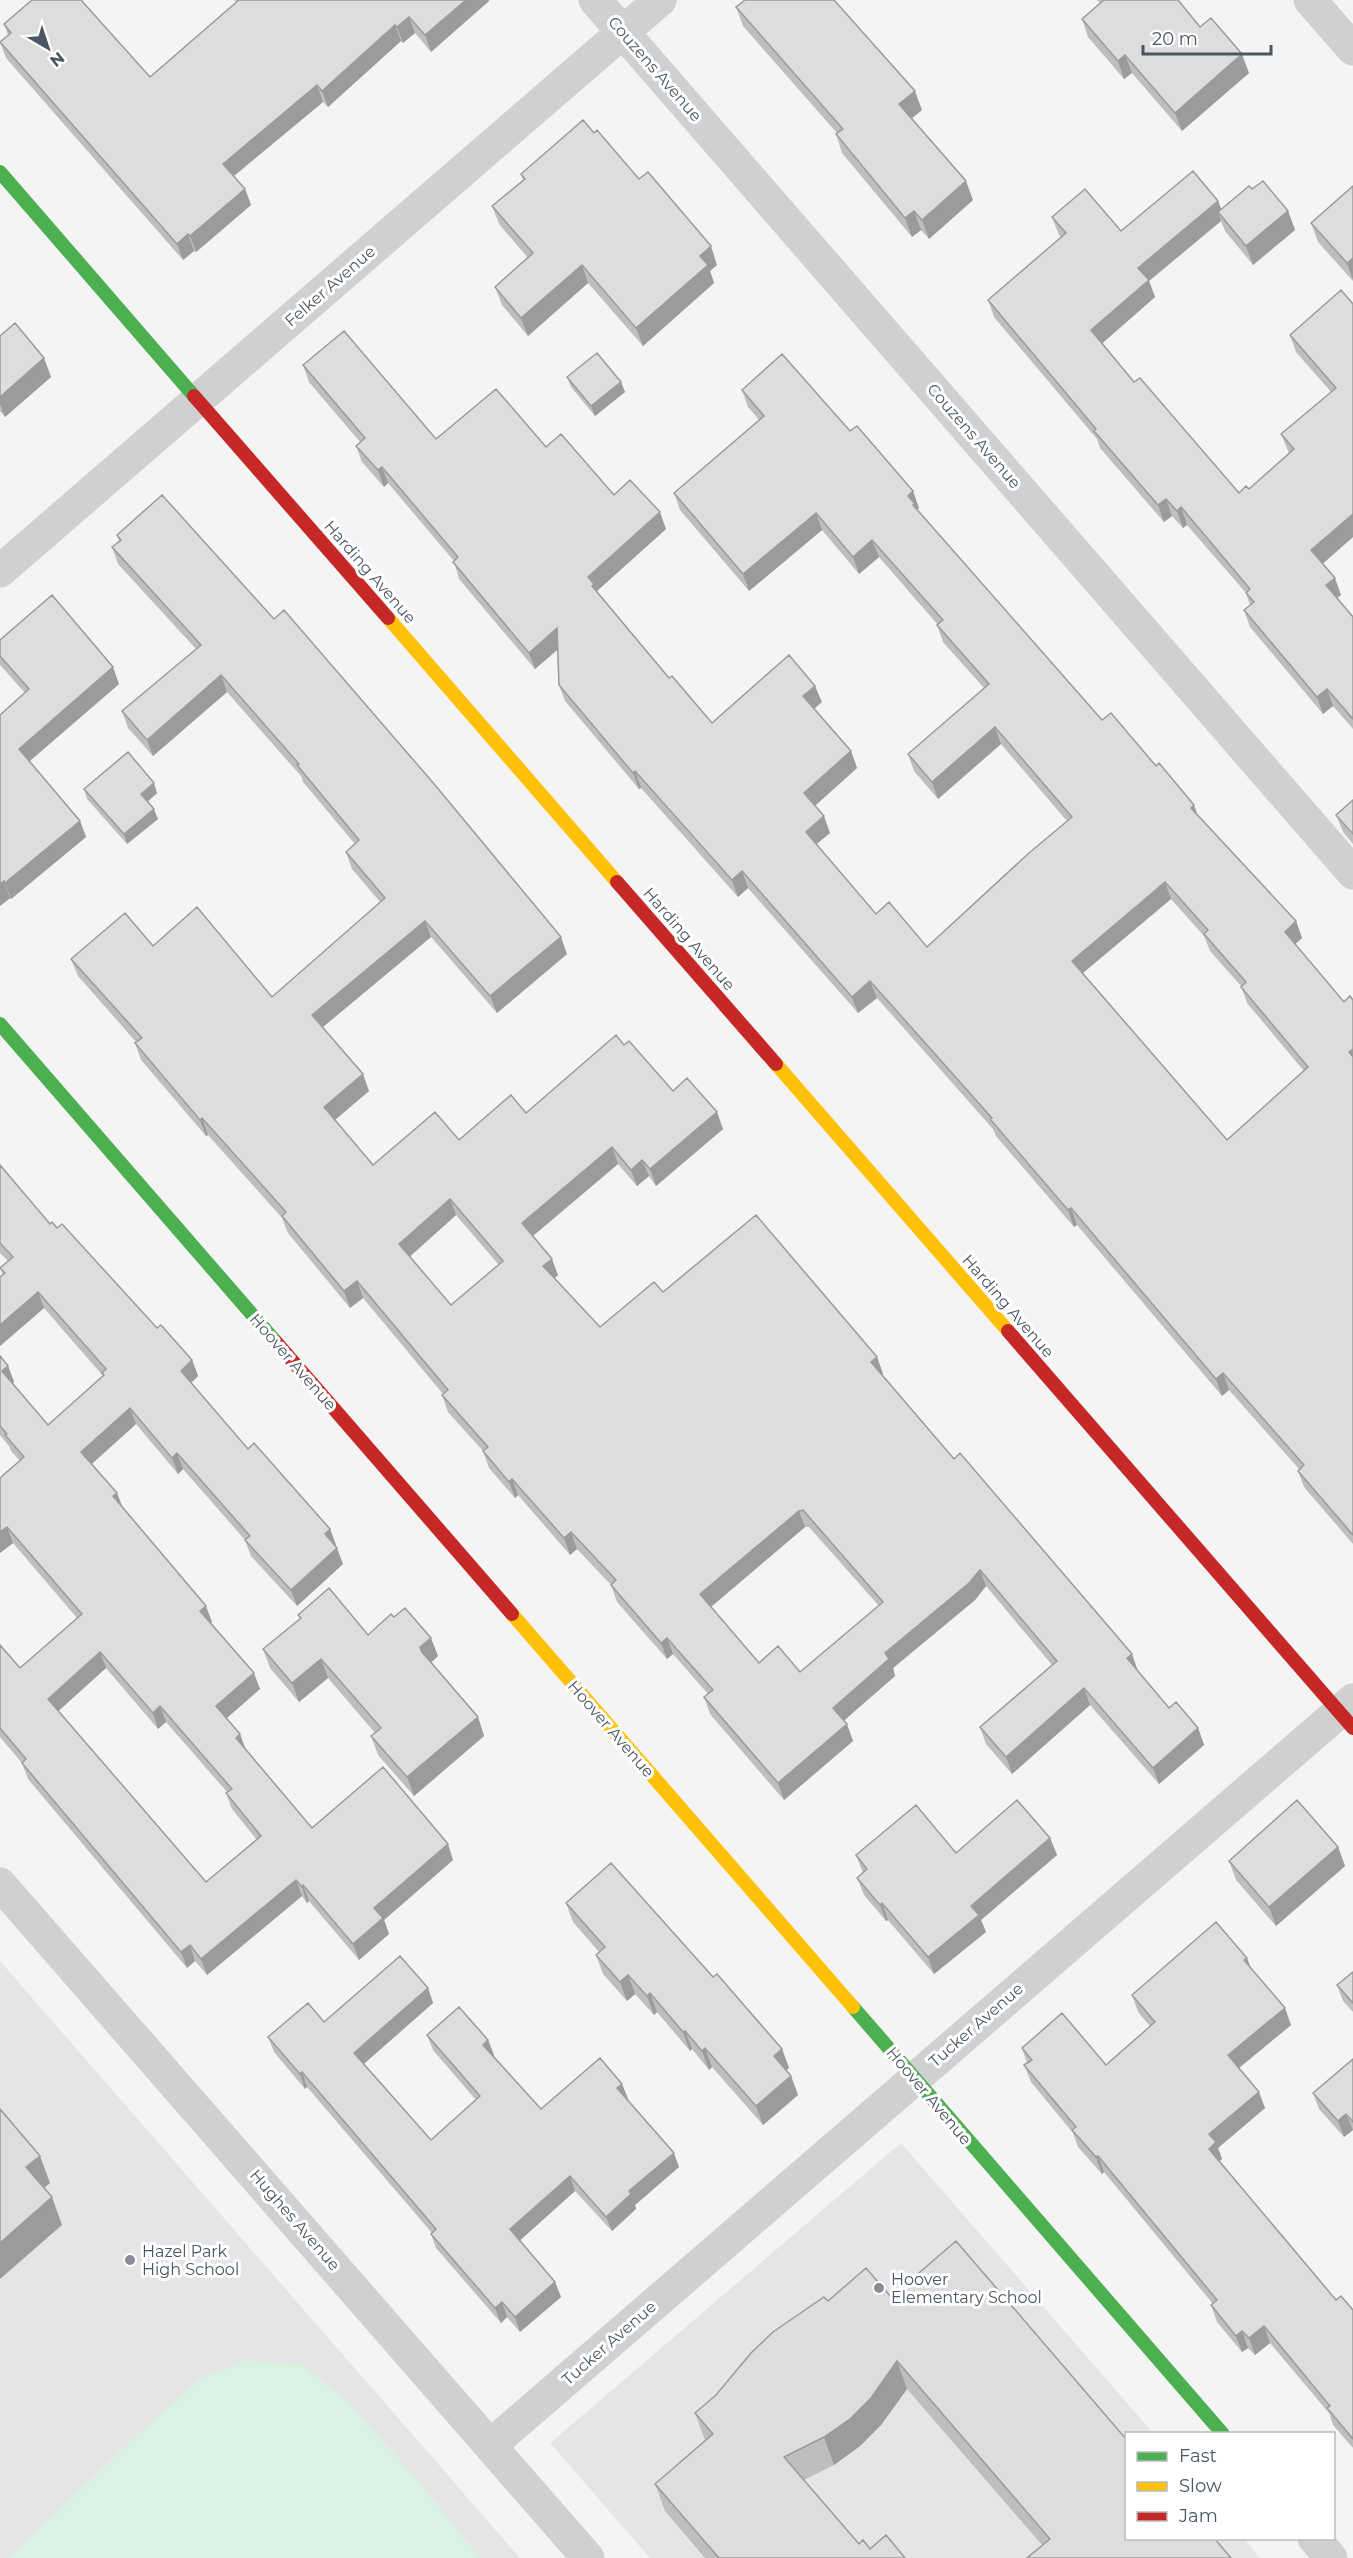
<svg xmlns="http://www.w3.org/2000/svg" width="1353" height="2558" font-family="Montserrat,sans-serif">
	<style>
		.education { fill: #e6e5e6 }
		.green { fill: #d9f2e3 }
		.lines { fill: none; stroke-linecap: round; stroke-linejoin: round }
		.street { stroke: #ced0d2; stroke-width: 33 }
		.fast { stroke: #4caf50; stroke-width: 14 }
		.slow { stroke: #ffc107; stroke-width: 14 }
		.jam { stroke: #c62828; stroke-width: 14 }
		.wall { fill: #bebebf; fill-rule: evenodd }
		.shaded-wall { fill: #9b9b9b }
		.building { fill: #ddddde; stroke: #9b9b9b; stroke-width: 1.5; fill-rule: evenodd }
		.poi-dot { fill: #868d94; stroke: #fff; stroke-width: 2 }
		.labels { text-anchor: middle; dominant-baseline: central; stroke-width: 6; stroke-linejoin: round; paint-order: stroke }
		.street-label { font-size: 16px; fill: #4a5661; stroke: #fff }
		.poi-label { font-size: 16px; fill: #4a5661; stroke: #fff; text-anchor: start }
	</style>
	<rect width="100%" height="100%" fill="#f4f4f4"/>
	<!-- education -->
	<path class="education" d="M0 1961 520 2558H0Z
		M901 2143 1153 2433 1126 2434V2538L1244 2539 1260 2558H650L550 2443Z"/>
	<!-- green -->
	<path class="green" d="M246 2360 303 2365 348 2402 416 2478 480 2558H8L133 2439 199 2380Z"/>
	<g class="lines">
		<!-- street -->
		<path class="street" d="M595 0 1353 873
			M1310 0 1353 49
			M0 571 660 0
			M0 1884 588 2558
			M491 2445 1353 1700
			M1314 2538 1331 2558"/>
		<!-- fast -->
		<path class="fast" d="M0 172 194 396
			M0 1024 276 1342
			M853 2007 1223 2434"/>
		<!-- slow -->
		<path class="slow" d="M388 618 617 882
			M776 1064 1008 1331
			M512 1614 853 2007"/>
		<!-- jam -->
		<path class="jam" d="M194 396 388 618
			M617 882 776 1064
			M1008 1331 1353 1728
			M276 1342 512 1614"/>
	</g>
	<!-- wall -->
	<path class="wall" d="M234 0H489V1L431 52 415 33 403 43 401 41 328 107 323 102 234 176 245 189 251 205 196 252 194 251 183 260 6 58 0 42 8 35 4 24 150 77 236 2Z
		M1097 0H1178L1200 27 1249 73 1182 131 1132 73 1124 79 1088 37 1082 19 1100 3Z
		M736 7 922 110 912 118 973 200 929 239 921 230 912 237 842 153 836 134 837 133 743 26Z
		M594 133 639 179 717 265 710 271 714 283 643 346 588 283 528 336 502 305 495 287 528 258 499 224 492 206 523 180 521 174Z
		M1353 186V281L1318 242 1311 223Z
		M1252 189 1288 211 1295 230 1253 265 1225 231 1221 221 1149 281 1155 297 1102 343 1134 382 1239 493 1249 489 1289 453 1288 451 1281 434 1331 392 1296 352 1290 335 1353 304V537L1322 563 1341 595 1337 598 1353 617V729L1333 706 1323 714 1250 627 1244 610 1250 605 1246 593 1187 525 1183 528 1172 516 1164 522 1100 448 1097 439 994 317 988 300 1061 237 1059 235 1052 217 1121 231 1218 201 1221 209Z
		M0 336 44 358 51 377 5 417 0 411Z
		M303 365 436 439 546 447 614 495 666 529 597 591 669 678 712 723 822 702 814 709 851 751 857 768 815 806 830 833 816 844 876 914 927 947 1067 821 1001 744 938 799 914 771 908 754 984 688 943 642 937 625H938L879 557 859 574 822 530 749 591 680 510 674 493 759 420 748 407 742 390 850 431 919 508 917 510 1102 720 1198 815 1296 921 1302 938 1295 944 1344 1002 1353 1000V1544L1304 1487 1298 1471 1299 1469 1229 1390 1222 1396 1077 1225 1074 1227 996 1136 993 1129 877 998 858 1013 748 888 738 897 641 788 639 789 565 701 559 685 558 649 535 669 459 579 454 561 388 483 384 487 362 462 356 446 360 442 309 382ZM1171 899 1204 936 1210 951 1241 986 1247 1003 1304 1071 1227 1140 1083 973Z
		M567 377 621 382 625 392 595 416 571 387Z
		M117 535 567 954 497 1013 431 937 323 1027 369 1091 335 1120 373 1165 459 1140 526 1113 624 1045 673 1091 723 1129 656 1186 649 1176 637 1186 618 1164 533 1236 558 1275 554 1278 600 1327 663 1292 877 1357 883 1374 882 1375 1138 1671 1169 1708 1198 1728 1204 1745 1159 1784 1090 1705 1012 1774 986 1744 980 1727 1052 1665 986 1586 975 1600 893 1668 895 1676 844 1720 853 1741 784 1800 710 1714 704 1697 708 1694 673 1654 667 1659 617 1602 611 1585 577 1549 570 1555 518 1495 515 1498 489 1468 483 1451 448 1412 442 1395 443 1394 363 1298 350 1308 288 1233 282 1218 208 1135 206 1136 141 1060 135 1043 136 1042 78 976 71 959 153 946 272 997 380 902 352 869 346 852 355 844 303 782 301 776 227 692 153 756 128 728 122 711 196 649 118 564 112 547 119 541ZM456 1215 499 1265 451 1305 410 1256ZM805 1527H809L879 1606 800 1672 759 1663 711 1607Z
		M0 640 119 684 30 761 80 821 86 837 11 899 10 898 0 906V715L25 693 0 665Z
		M84 789 157 793 148 801 158 819 127 844 87 799Z
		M1353 800V844L1343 832 1336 815Z
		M0 1165 50 1224 57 1228 157 1328 192 1360 198 1376 191 1383 248 1449 330 1529 336 1545 335 1546 343 1564 297 1606 251 1556 245 1540 183 1469 178 1474 136 1424 92 1464 117 1493 122 1506 212 1622 211 1623 260 1689 227 1718 246 1749 312 1828 453 1860 384 1920 389 1934 359 1960 309 1901 307 1903 302 1896 207 1975 195 1961 187 1968 28 1779 22 1763 0 1737V1645L20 1668 77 1618 13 1543 0 1553V1478L20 1461 11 1451 9 1446 0 1435V1356L8 1366 14 1382 12 1383 48 1425 103 1376 44 1308 0 1346V1277L3 1275 0 1268 8 1261 0 1253ZM106 1668 158 1729 166 1722 227 1792 226 1793 232 1809 257 1840 206 1882 58 1711Z
		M298 1615 368 1635 394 1617 438 1656 431 1663 478 1717 484 1736 414 1796 378 1755 371 1736 375 1733 328 1678 299 1702 270 1668 263 1649 300 1619Z
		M1050 1838 1057 1855 981 1920 986 1932 934 1974 888 1920 886 1921 864 1895 857 1878 863 1873 856 1855 956 1853Z
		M1338 1847 1345 1866 1276 1926 1236 1880 1229 1861Z
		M566 1903 713 1977 782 2049 789 2068 786 2070 791 2076 798 2095 763 2125 712 2067 709 2070 692 2049 690 2051 657 2012 654 2015 635 1994 627 2001 603 1974 596 1955 599 1952 573 1922Z
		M1251 1968 1291 2025 1239 2068 1265 2108 1218 2148 1222 2159 1219 2161 1336 2300 1353 2310V2448L1333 2425 1329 2413 1270 2343 1255 2355 1248 2348 1242 2352 1217 2322 1211 2305 1213 2304 1104 2172 1102 2174 1078 2147 1073 2133 1031 2082 1024 2065 1027 2063 1022 2048 1106 2065 1150 2026 1138 2012 1132 1995Z
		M1353 1972V2012L1343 2001 1337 1985Z
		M428 1988 433 2003 364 2064 431 2140 476 2100 433 2050 427 2035 488 2040 494 2055 493 2056 541 2109 622 2084 628 2099H627L679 2167 635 2205 636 2209 612 2231 575 2191 520 2240 555 2282 561 2297 520 2332 507 2317 501 2323 436 2248 431 2234 432 2233 307 2087 305 2089 274 2052 268 2037 324 2022Z
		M1353 2059V2131V2130L1344 2137 1319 2109 1313 2093Z
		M891 2297 1126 2439 1231 2558 1042 2545 907 2389 881 2425 860 2446 834 2465 804 2480 859 2544 870 2549 905 2558H705L665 2511 655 2484 705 2440 695 2413 828 2301Z"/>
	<!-- shaded-wall -->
	<path class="shaded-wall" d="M466 0H489V1L431 52 425 35Z
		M409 17 415 33 403 43 397 27Z
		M395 25 401 41 328 107 322 91Z
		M1242 54 1249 73 1182 131 1175 113Z
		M1125 55 1132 73 1124 79 1118 61Z
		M317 85 323 102 229 180 223 164Z
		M915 91 922 110 906 123 899 104Z
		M966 181 973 200 929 239 922 220Z
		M245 189 251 205 196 252 190 236Z
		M1218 201 1225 218 1218 212 1221 221 1149 281 1155 297 1097 348 1091 330 1138 268Z
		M914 211 921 230 912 237 905 218Z
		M1288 211 1295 230 1253 265 1246 246Z
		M188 234 194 251 183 260 177 244Z
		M711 246 717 265 710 271 714 283 643 346 636 328 700 256Z
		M1353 258V280L1347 263Z
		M582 265 588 283 528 336 521 318Z
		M44 358 51 377 5 417 0 404V397Z
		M621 382 625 392 595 416 591 406Z
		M382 467 388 483 384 487 378 470Z
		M913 491 919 508 917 510 908 496Z
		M1166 499 1172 516 1164 522 1158 505Z
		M1181 507 1187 525 1183 528 1177 511Z
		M660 512 666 529 597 591 598 603 588 577Z
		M816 513 822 530 749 591 743 574Z
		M1353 514V537L1318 568 1311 550Z
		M872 540 879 557 859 574 853 557Z
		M1335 578 1341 595 1332 602 1326 585Z
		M557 628 563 645 535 669 529 653Z
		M113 667 119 684 25 765 19 749Z
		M221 675 227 692 153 756 147 740Z
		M815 686 822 702 809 713 803 696Z
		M1327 689 1333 706 1323 714 1317 697Z
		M995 727 1001 744 938 799 932 782Z
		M851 751 857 768 810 810 804 793Z
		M635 771 641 788 639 789 633 773Z
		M154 783 157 793 145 804 141 794Z
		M1194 805 1200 822 1191 808Z
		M154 809 158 819 127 844 124 834Z
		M824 816 830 833 812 848 806 832Z
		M80 821 86 837 11 899 5 883Z
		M742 871 748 888 738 897 732 880Z
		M4 881 10 898 0 906V884Z
		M1165 882 1171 899 1078 977 1072 961Z
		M425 921 431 937 318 1031 312 1015Z
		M1296 921 1302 938 1291 948 1285 932Z
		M561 937 567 954 497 1013 490 996Z
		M870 981 877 998 858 1013 852 997Z
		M1353 1049V1063L1349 1052Z
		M363 1074 369 1091 330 1124 324 1107Z
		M717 1112 723 1129 656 1186 650 1169Z
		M202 1118 208 1135 206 1136 200 1120Z
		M612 1147 618 1164 528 1240 522 1223Z
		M642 1160 649 1176 637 1186 631 1170Z
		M450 1199 456 1215 405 1261 399 1244Z
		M1071 1208 1077 1225 1074 1227 1068 1210Z
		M552 1259 558 1275 549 1283 543 1266Z
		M357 1281 363 1298 350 1308 344 1291Z
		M38 1292 44 1308 0 1346V1325Z
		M877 1357 883 1374 877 1379 871 1362Z
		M192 1360 198 1376 187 1387 181 1371Z
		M8 1366 14 1382 8 1387 2 1371Z
		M1223 1373 1229 1390 1222 1396 1216 1379Z
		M130 1408 136 1424 87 1468 81 1452Z
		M177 1453 183 1469 178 1474 172 1458Z
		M512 1479 518 1495 515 1498 509 1482Z
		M117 1493 123 1509 113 1496Z
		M799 1511 805 1527 706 1611 700 1594Z
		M7 1527 13 1543 0 1553V1532Z
		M330 1529 336 1545 331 1550 325 1534Z
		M571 1532 577 1549 570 1555 564 1538Z
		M337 1548 343 1564 297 1606 291 1590Z
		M980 1570 986 1586 975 1600 893 1668 895 1676 839 1725 833 1708 885 1653Z
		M206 1606 212 1622 206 1627 200 1611Z
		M431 1638 438 1656 427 1666 420 1647Z
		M667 1638 673 1654 667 1659 661 1643Z
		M100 1652 106 1668 54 1715 48 1699Z
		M1132 1654 1138 1671 1133 1675 1127 1658Z
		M321 1659 328 1678 299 1702 292 1683Z
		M254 1673 260 1689 222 1722 216 1706Z
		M1084 1688 1090 1705 1012 1774 1006 1757Z
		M160 1706 166 1722 158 1729 153 1713Z
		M478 1717 484 1736 414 1796 407 1777Z
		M847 1724 853 1741 784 1800 778 1783Z
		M1198 1728 1204 1745 1159 1784 1153 1768Z
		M240 1734 246 1750 236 1738Z
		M1050 1838 1057 1855 981 1920 986 1932 934 1974 928 1957 971 1906Z
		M448 1844 453 1860 384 1920 389 1934 359 1960 353 1944 374 1908Z
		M1338 1847 1345 1866 1276 1926 1269 1907Z
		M296 1880 302 1896 207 1975 201 1959Z
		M303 1885 309 1901 307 1903 302 1887Z
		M882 1903 888 1920 886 1921 880 1905Z
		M190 1945 195 1961 187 1968 181 1952Z
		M1247 1958 1253 1974 1244 1960Z
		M628 1975 635 1994 627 2001 620 1982Z
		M428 1988 433 2003 359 2068 354 2053Z
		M650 1993 657 2012 654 2015 647 1996Z
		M1285 2008 1291 2025 1234 2072 1228 2055Z
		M685 2031 692 2049 690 2051 683 2032Z
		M488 2040 494 2055 488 2060 483 2045Z
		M705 2048 712 2067 709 2070 702 2051Z
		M782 2049 789 2068 781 2075 774 2056Z
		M302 2072 307 2087 305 2089 300 2074Z
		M791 2076 798 2095 763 2125 756 2106Z
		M622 2084 628 2099 623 2103 617 2088Z
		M1259 2092 1265 2108 1218 2148 1222 2159 1215 2165 1209 2149V2134Z
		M1346 2114 1353 2130 1344 2137 1338 2121Z
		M674 2153 679 2167 635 2205 636 2209 612 2231 606 2217 629 2191Z
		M40 2156 50 2183 36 2195 26 2167Z
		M1098 2156 1104 2172 1102 2174 1096 2157Z
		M570 2176 575 2191 516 2244 510 2229Z
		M52 2197 62 2225 0 2279V2243Z
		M555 2282 561 2297 520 2332 515 2317Z
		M502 2302 507 2317 501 2323 495 2308Z
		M1264 2326 1270 2343 1255 2355 1249 2338Z
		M1242 2331 1248 2348 1242 2352 1236 2336Z
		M897 2361 907 2389 881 2425 860 2446 834 2465 824 2437Z"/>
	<!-- building -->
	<path class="building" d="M32 0H81L150 77 239 0H466L425 35 409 17 397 27 395 25 322 91 317 85 223 164 245 189 190 236 188 234 177 244 0 42 11 33 4 24Z
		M745 0H834L915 91 899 104 966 181 922 220 914 211 905 218 836 134 843 129 736 7Z
		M1104 0H1178L1200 27 1211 18 1242 54 1175 113 1125 55 1118 61 1082 19Z
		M583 120 594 133 597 130 639 179 648 172 711 246 700 256 708 265 636 328 582 265 521 318 495 287 533 253 492 206 525 179 521 174Z
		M1193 171 1218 201 1138 268 1149 280 1091 330 1134 382 1140 378 1239 493 1246 486 1249 489 1294 449 1281 434 1336 388 1290 335 1341 290 1353 304V514L1311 550 1335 578 1326 585 1353 617V719L1327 689 1317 697 1244 610 1254 602 1246 593 1250 589 1181 507 1177 511 1166 499 1158 505 1094 431 1096 429 988 300 1066 233 1052 217 1085 189 1121 231Z
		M1263 181 1288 211 1246 246 1218 212 1249 186 1252 189Z
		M1353 186V258L1347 263 1311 223Z
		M15 323 44 358 0 397V336Z
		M344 331 436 439 496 389 546 447 561 434 614 495 630 480 660 512 588 577 594 584 592 586 669 678 672 676 712 723 789 655 815 686 803 696 851 751 804 793 824 816 806 832 876 914 889 902 927 947 1029 853 1072 817 995 727 932 782 908 754 989 684 937 625 943 620 872 540 853 557 816 513 743 574 674 493 764 416 742 390 782 354 850 431 857 426 913 491 908 496 915 504 913 505 1102 720 1111 713 1156 766 1159 763 1194 805 1191 808 1296 921 1285 932 1344 1002 1350 996 1353 1000V1049L1349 1052 1353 1057V1535L1298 1471 1304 1465 1223 1373 1216 1379 1071 1208 1068 1210 990 1119 992 1118 870 981 852 997 742 871 732 880 635 771 633 773 559 685 557 628 529 653 453 562 458 557 382 467 378 470 356 446 365 438 303 365ZM1165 882 1208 930 1204 934 1246 982 1241 987 1308 1067 1227 1140 1072 961Z
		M597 353 621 382 591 406 567 377Z
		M162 495 274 619 284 610 435 785 561 937 490 996 425 921 312 1015 363 1074 324 1107 373 1165 435 1112 459 1140 511 1095 526 1113 616 1035 624 1045 629 1041 673 1091 687 1078 717 1112 650 1169 642 1160 631 1170 612 1147 522 1223 552 1259 543 1266 600 1327 654 1282 663 1292 756 1215 877 1357 871 1362 954 1459 960 1453 1132 1654 1127 1658 1169 1708 1176 1702 1198 1728 1153 1768 1084 1688 1006 1757 980 1727 1057 1661 980 1570 969 1583 885 1653 889 1659 833 1708 847 1724 778 1783 704 1697 713 1690 667 1638 661 1643 611 1585 616 1580 571 1532 564 1538 512 1479 509 1482 483 1451 488 1447 442 1395 448 1390 357 1281 344 1291 282 1216 286 1212 202 1118 200 1120 135 1043 142 1038 71 959 125 913 153 946 197 907 272 997 385 898 346 852 359 840 297 765 299 764 221 675 147 740 122 711 201 645 112 547 121 540 117 535ZM450 1199 503 1261 451 1305 399 1244ZM803 1510 883 1602 800 1672 778 1646 759 1663 700 1594 799 1511Z
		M52 595 113 667 19 749 80 821 5 883 4 881 0 884V715L29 689 0 656V640Z
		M128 752 154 783 141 794 154 809 124 834 84 789Z
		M1353 800V834L1336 815Z
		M0 1165 50 1224 52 1222 57 1228 62 1224 157 1328 161 1325 192 1360 181 1371 248 1449 254 1443 330 1529 325 1534 337 1548 291 1590 245 1540 250 1536 177 1453 172 1458 130 1408 81 1452 117 1493 113 1496 206 1606 200 1611 254 1673 216 1706 240 1734 236 1738 312 1828 383 1767 448 1844 374 1908 383 1918 353 1944 303 1885 302 1887 296 1880 201 1959 190 1945 181 1952 22 1763 26 1759 0 1728V1645L20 1668 82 1614 7 1527 0 1532V1478L24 1457 5 1435 7 1434 0 1426V1356L8 1366 2 1371 48 1425 104 1375 102 1373 106 1369 38 1292 0 1325V1277L5 1273 0 1268 13 1257 0 1243ZM100 1652 153 1713 160 1706 232 1789 226 1793 261 1836 206 1882 48 1699Z
		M329 1588 368 1635 391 1614 394 1617 405 1608 431 1638 420 1647 422 1652 478 1717 407 1777 371 1736 381 1728 321 1659 292 1683 263 1649 301 1618 298 1615Z
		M1017 1800 1050 1838 971 1906 979 1915 928 1957 882 1903 880 1905 857 1878 867 1869 856 1855 916 1805 956 1853Z
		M1297 1800 1338 1847 1269 1907 1229 1861Z
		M611 1863 713 1977 717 1974 782 2049 774 2056 791 2076 756 2106 705 2048 702 2051 685 2031 683 2032 650 1993 647 1996 628 1975 620 1982 596 1955 605 1947 566 1903Z
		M1216 1922 1247 1958 1244 1960 1285 2008 1228 2055 1259 2092 1209 2134 1216 2142 1209 2149 1336 2300 1341 2296 1353 2310V2439L1327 2408 1330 2406 1264 2326 1249 2338 1242 2331 1236 2336 1211 2305 1217 2300 1098 2156 1096 2157 1072 2130 1076 2127 1024 2065 1032 2060 1022 2048 1062 2013 1106 2065 1155 2022 1132 1995Z
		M400 1956 428 1988 354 2053 431 2140 480 2096 427 2035 459 2007 488 2040 483 2045 541 2109 600 2058 622 2084 617 2088 674 2153 629 2191 631 2194 606 2217 570 2176 510 2229 555 2282 515 2317 502 2302 495 2308 431 2234 436 2229 302 2072 300 2074 268 2037 308 2003 324 2022Z
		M1353 1972V2003L1337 1985Z
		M1353 2059V2122L1346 2114 1338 2121 1313 2093Z
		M0 2109 40 2156 26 2167 52 2197 0 2243Z
		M956 2241 1126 2439V2538H1214L1231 2558H1027L1050 2539 897 2361 871 2398 850 2419 824 2437 784 2457 859 2544 863 2540 870 2549 886 2535 905 2558H719L655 2484 713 2434 695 2413 716 2395 751 2353 773 2332 824 2297 828 2301 866 2268 891 2297Z"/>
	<!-- markers -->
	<g class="poi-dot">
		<circle cx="130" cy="2260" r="6"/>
		<circle cx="879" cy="2288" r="6"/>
	</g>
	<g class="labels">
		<!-- street labels -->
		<g class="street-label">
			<text transform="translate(655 69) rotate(49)">Couzens Avenue</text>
			<text transform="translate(330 286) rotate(-41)">Felker Avenue</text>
			<text transform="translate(974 436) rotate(49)">Couzens Avenue</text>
			<text transform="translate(370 572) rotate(49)">Harding Avenue</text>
			<text transform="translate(689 939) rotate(49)">Harding Avenue</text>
			<text transform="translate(1008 1306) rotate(49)">Harding Avenue</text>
			<text transform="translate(293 1362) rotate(49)">Hoover Avenue</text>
			<text transform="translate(611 1729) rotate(49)">Hoover Avenue</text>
			<text transform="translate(976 2025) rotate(-41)">Tucker Avenue</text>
			<text transform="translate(929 2096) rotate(50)">Hoover Avenue</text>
			<text transform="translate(295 2220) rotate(49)">Hughes Avenue</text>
			<text transform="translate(609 2343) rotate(-41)">Tucker Avenue</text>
		</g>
		<!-- poi labels -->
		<g class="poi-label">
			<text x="142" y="2251">Hazel Park<tspan x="142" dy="18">High School</tspan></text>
			<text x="891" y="2279">Hoover<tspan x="891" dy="18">Elementary School</tspan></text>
		</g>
	</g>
	<!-- legend -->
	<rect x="1125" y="2432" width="210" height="108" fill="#ffffff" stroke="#b7bbc0" stroke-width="1.5"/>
	<rect x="1137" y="2452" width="30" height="9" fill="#4caf50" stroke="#b7bbc0" stroke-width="1.5"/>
	<text x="1179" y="2462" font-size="18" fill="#4a5661">Fast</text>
	<rect x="1137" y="2482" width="30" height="9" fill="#ffc107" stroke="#b7bbc0" stroke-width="1.5"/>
	<text x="1179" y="2492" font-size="18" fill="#4a5661">Slow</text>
	<rect x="1137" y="2512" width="30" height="9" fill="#c62828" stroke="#b7bbc0" stroke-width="1.5"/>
	<text x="1179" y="2522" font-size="18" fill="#4a5661">Jam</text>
	<!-- north arrow -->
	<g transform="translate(48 48) rotate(141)" stroke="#ffffff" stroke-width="4.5" paint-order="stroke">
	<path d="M0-4.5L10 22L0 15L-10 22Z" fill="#4a5661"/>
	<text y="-9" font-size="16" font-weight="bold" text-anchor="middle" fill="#4a5661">N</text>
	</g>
	<!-- scale -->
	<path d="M1143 45v9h128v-9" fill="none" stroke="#4a5661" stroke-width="3"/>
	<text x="1152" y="45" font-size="18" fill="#4a5661" stroke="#ffffff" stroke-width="4.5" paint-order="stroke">20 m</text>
</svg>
